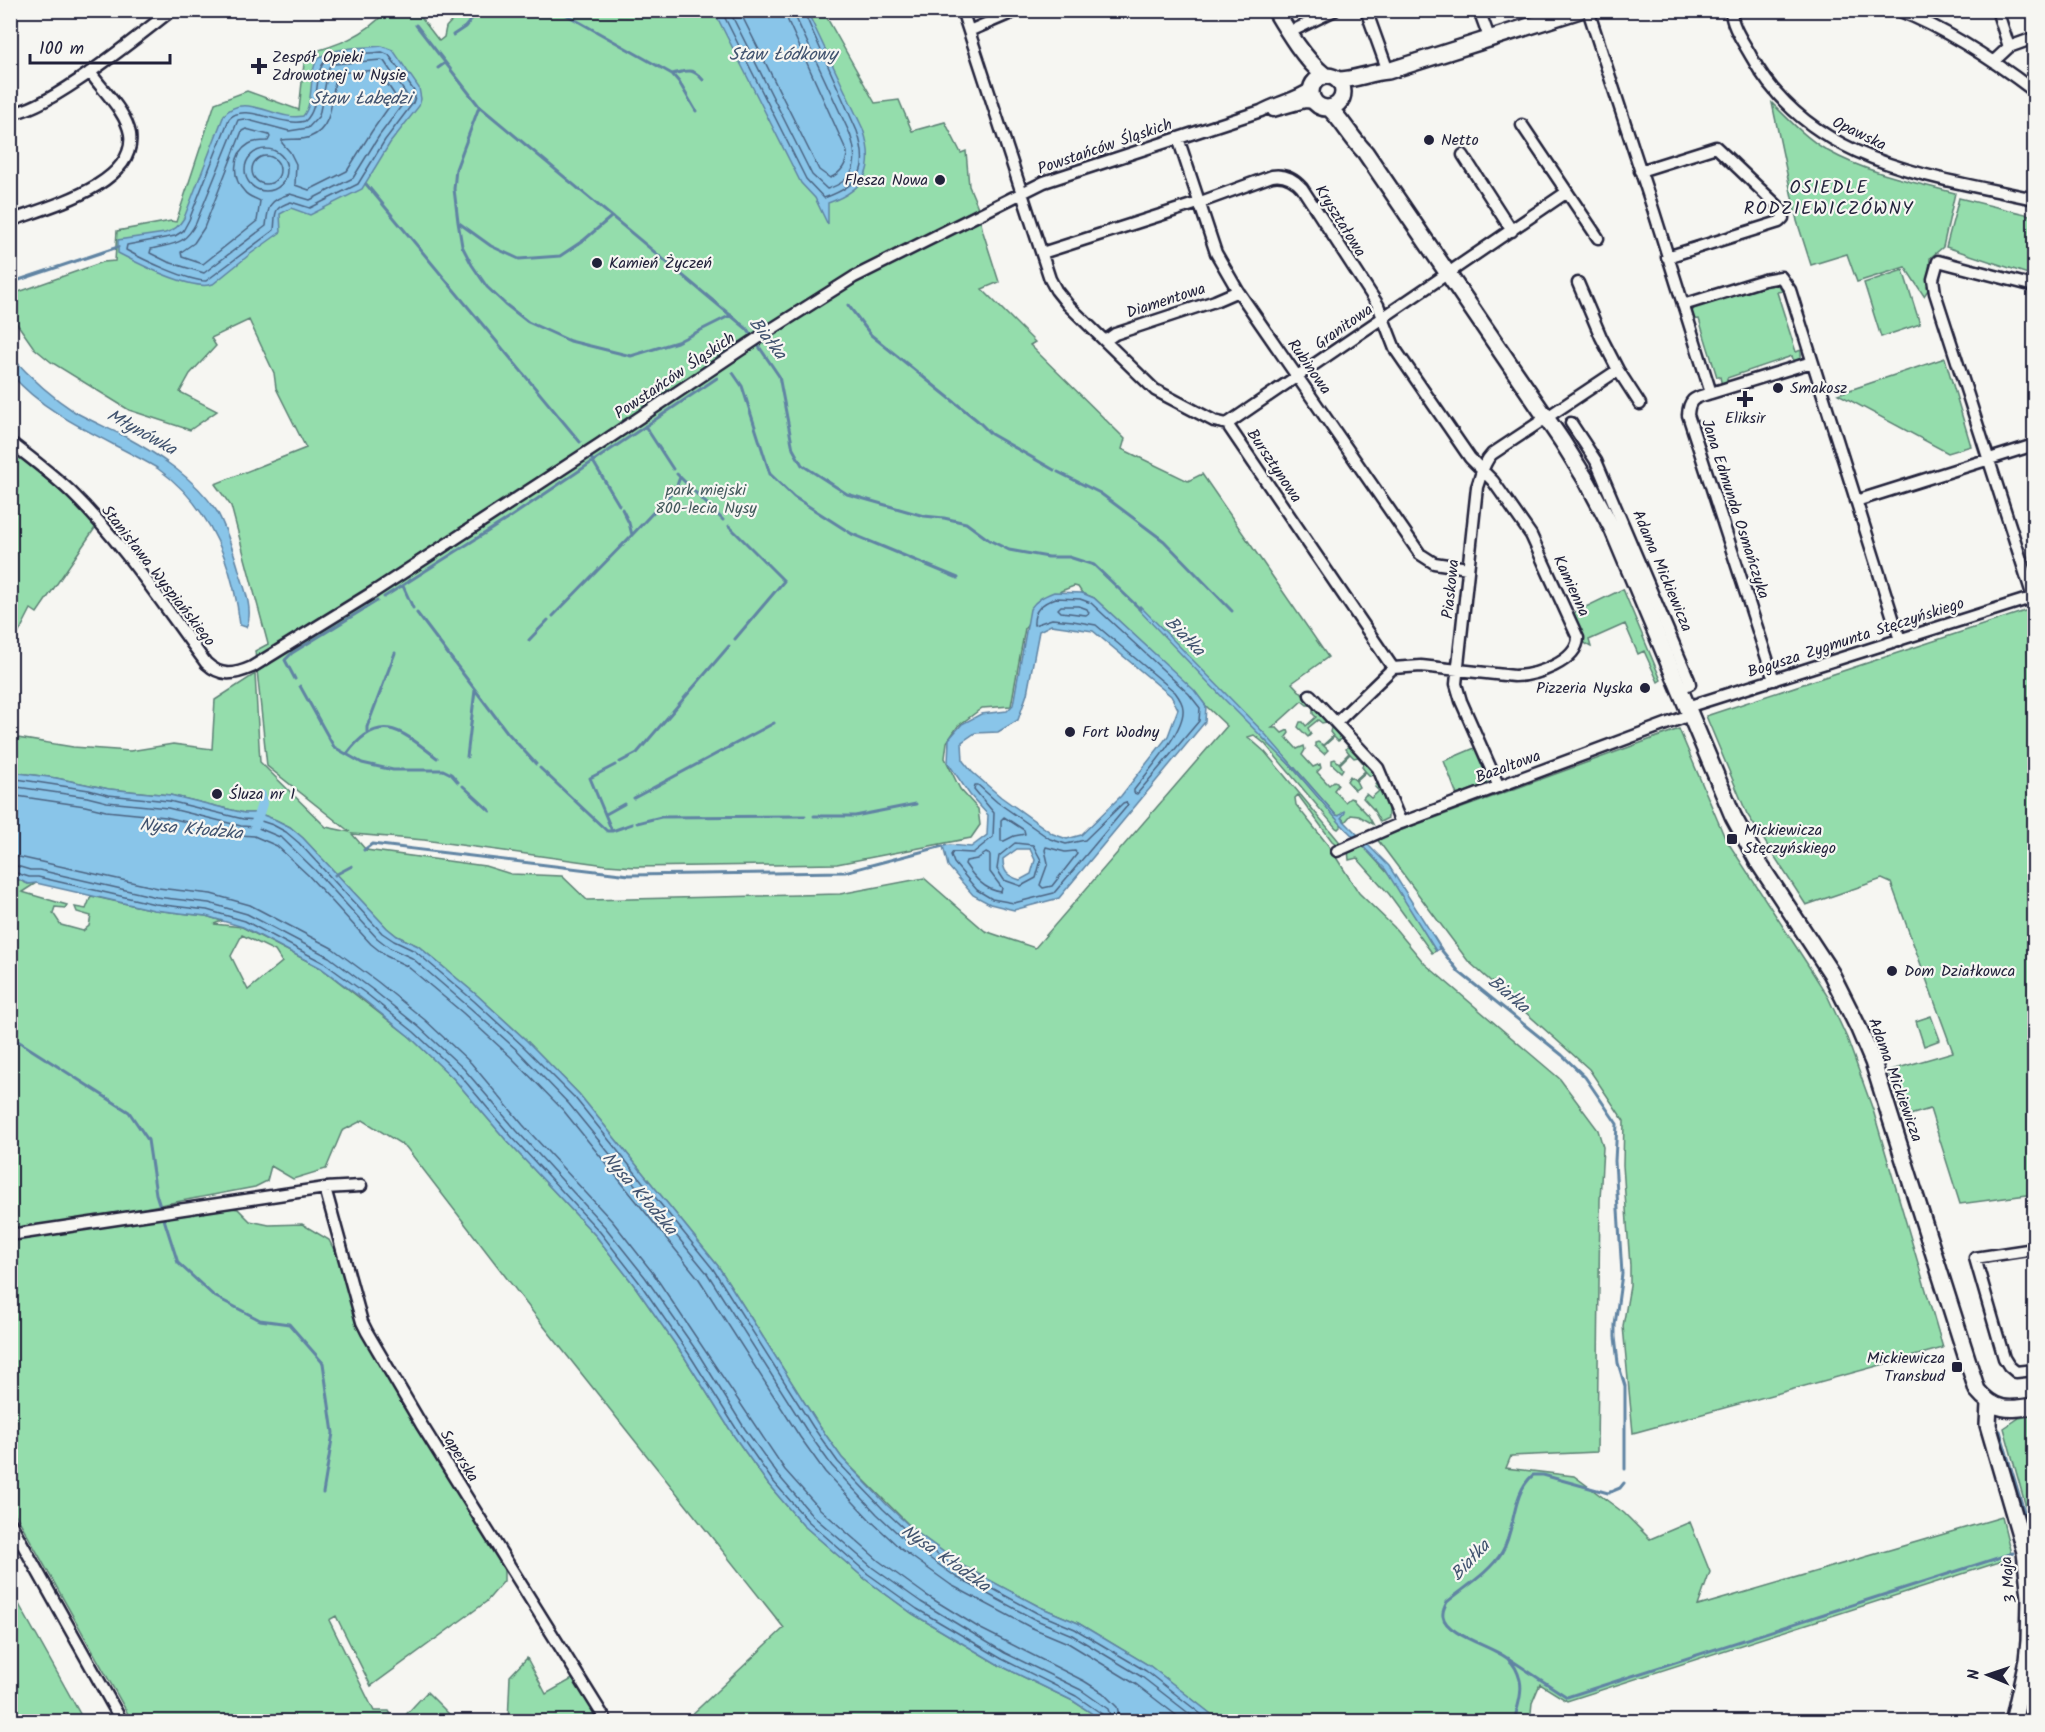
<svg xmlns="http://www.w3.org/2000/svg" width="2045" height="1732" font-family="Kalam,sans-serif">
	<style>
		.green { fill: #94ddac; stroke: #5b8074; stroke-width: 1.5; fill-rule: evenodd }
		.water { fill: #89c5e9; stroke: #6084a3; stroke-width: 1.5; fill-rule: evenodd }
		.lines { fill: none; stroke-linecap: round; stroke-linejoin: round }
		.shore { stroke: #4b6381; stroke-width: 1.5 }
		.stream { stroke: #6084a3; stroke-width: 3 }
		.canal { stroke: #89c5e9; stroke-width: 10 }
		.street-casing { stroke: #22223b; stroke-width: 15 }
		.secondary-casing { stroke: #22223b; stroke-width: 20 }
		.street { stroke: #f6f6f2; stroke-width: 10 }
		.secondary { stroke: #f6f6f2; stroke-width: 15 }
		.poi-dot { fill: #22223b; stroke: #f6f6f2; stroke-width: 2 }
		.labels { text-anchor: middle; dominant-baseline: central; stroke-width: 4.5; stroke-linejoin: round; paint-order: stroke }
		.poi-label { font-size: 16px; fill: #22223b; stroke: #f6f6f2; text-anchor: start }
		.street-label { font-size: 16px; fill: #22223b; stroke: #f6f6f2 }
		.park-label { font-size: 16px; fill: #445a5d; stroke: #f6f6f2 }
		.water-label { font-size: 18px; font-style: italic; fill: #41536f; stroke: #f6f6f2 }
		.neighbourhood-label { font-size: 18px; letter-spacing: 1.5px; fill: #22223b; stroke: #f6f6f2 }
	</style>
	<rect width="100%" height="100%" fill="#f6f6f2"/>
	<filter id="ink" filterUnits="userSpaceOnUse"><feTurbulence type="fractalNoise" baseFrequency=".0167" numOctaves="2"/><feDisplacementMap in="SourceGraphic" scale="12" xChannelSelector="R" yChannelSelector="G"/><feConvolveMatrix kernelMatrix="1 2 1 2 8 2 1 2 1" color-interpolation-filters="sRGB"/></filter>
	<g filter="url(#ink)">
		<!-- green -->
		<path class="green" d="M386 11H416L439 41 444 37 446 27 461 11H823L875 103 899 100 912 131 945 122 961 153 966 151 969 186 977 205 983 232 999 282 982 289 1035 342 1030 345 1125 439 1122 449 1188 481 1202 474 1328 657 1292 683 1305 697 1307 696 1372 768 1390 807 1388 808V818L1380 822 1373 809 1363 798 1366 794 1371 798 1379 791 1375 787 1377 783 1374 774 1370 776 1366 772 1356 781 1359 787 1355 790 1347 781 1350 776 1355 780 1365 771 1362 767 1363 763 1358 757 1354 758 1350 754 1340 764 1343 769 1341 772 1332 764V760L1335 759 1339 763 1349 753 1346 749 1348 746 1342 739 1338 741 1334 737 1324 746 1328 750 1324 754 1315 746V743L1318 742 1323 745 1333 736 1330 732 1331 728 1326 722 1322 723 1318 720 1308 728 1311 734 1308 737 1298 727 1300 722H1303L1306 726 1316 717 1313 714V708L1310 705H1307L1302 701 1272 728H1277L1282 733 1288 730 1289 733 1286 737 1297 749 1304 746 1305 750 1302 755 1313 767 1320 764 1321 768 1317 772 1329 785 1334 781 1337 782 1338 785 1334 790 1345 802 1350 798 1353 799 1368 815 1373 824 1359 816 1351 815 1345 822 1340 816 1336 815 1287 759 1259 734 1292 767 1342 825 1338 829 1336 828 1265 744 1254 735 1248 737 1265 752 1343 846H1339L1332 841 1298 795 1295 798 1296 805 1328 845 1359 893 1394 927 1425 964 1560 1079 1598 1130 1603 1147 1600 1200 1597 1452 1511 1456 1506 1468 1574 1476 1624 1513 1650 1539 1690 1522 1710 1572 1698 1606 2002 1517 2012 1558 1567 1701 1540 1684 1532 1703 1530 1722 1220 1721 1150 1666 1078 1623 1040 1607 963 1566 916 1532 842 1458 818 1424 718 1266 579 1094 527 1041 478 996 418 946 397 936 387 928 303 838 290 827 276 820 258 813H244L170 795 109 789 56 778 11 772V737L73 747 130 751 173 744 212 749 215 700 255 674 260 762 326 827 350 832 267 766 255 651 268 644 231 506 215 484 306 448 276 388 274 373 249 320 211 338 216 346 190 374 180 392 217 411 190 430 129 410 51 362 34 348 18 325 11 318 10 295 103 262 115 261 117 231 171 221 176 222 215 103 247 91 299 110 305 54C336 46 365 36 386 11ZM1074 586 1078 587 1082 593 1094 598 1196 693 1206 706 1227 726 1035 948 985 931 924 878 840 894 587 900 562 876 511 874 485 866 366 850 352 834 424 840 606 865 635 867 837 864 971 838 980 825 978 809 960 789 945 758 947 742 958 726 982 708 1011 706 1025 628 1061 591Z
			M1772 103C1789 120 1807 139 1828 151 1867 173 1913 182 1955 193L1943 247 1930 258 1928 290 1924 296 1905 267 1857 282 1847 254 1811 265 1797 221Z
			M1959 198 2034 216V276L1946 247Z
			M1903 270 1920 324 1881 337 1864 283Z
			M1771 283H1776L1783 291 1777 292 1796 352 1801 350V358L1794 362 1792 356 1727 378 1726 384 1722 386 1720 377H1717L1699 319 1692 320 1691 313 1695 307Z
			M1945 358 1971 446 1948 453 1838 394Z
			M11 451 51 483 97 525 37 613 31 609 11 648Z
			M1623 589 1661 680 1658 682 1644 651 1638 654 1625 624 1589 640 1591 647C1579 642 1576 625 1571 614Z
			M2034 608V1194L1960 1204 1930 1109 1903 1117 1888 1071 1953 1052 1891 883 1882 879 1806 905 1747 814 1706 716Z
			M1679 729 1725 838 1806 962 1828 997 1847 1038 1873 1110 1943 1348 1633 1433 1623 1326 1630 1286V1266L1623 1165 1624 1121 1589 1069 1468 961 1377 839Z
			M1477 747 1488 772 1486 773 1490 781 1486 784 1457 795 1444 761Z
			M1362 845 1391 877 1436 951 1432 953 1389 894 1357 858 1349 860 1348 850Z
			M10 876 28 884 36 883 22 892 67 905 65 908 55 907 53 913 61 925 83 931 89 926 91 916 77 912 75 907 86 909 91 896 154 910 206 916 222 921 214 924 242 927 321 968 410 1037 454 1079 506 1140 596 1236 634 1285 685 1358 734 1436 768 1484 803 1525 865 1579 913 1614 999 1665 1073 1701 1090 1712 1101 1721H685L784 1628 542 1324 406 1147 363 1120 342 1131 326 1169 293 1179 271 1166 267 1181 255 1187 112 1214 113 1223 224 1207 238 1209 250 1221 269 1225 302 1224 329 1240 339 1260 355 1319 376 1360 504 1565V1581L486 1602 371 1686 336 1616 329 1620 374 1711H389L395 1721H132L11 1506ZM242 935 275 951 282 962 248 990 231 956Z
			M1931 1016 1940 1040 1924 1046 1916 1021Z
			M2034 1415V1536L2004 1428 2019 1418Z
			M11 1590 84 1721H11Z
			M527 1658 546 1694 574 1678 602 1722H508L510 1676Z
			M427 1692 456 1721H400Z"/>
		<!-- water -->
		<path class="water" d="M714 11H807L863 129C876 168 867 189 828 203V225L815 198 801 183Z
			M382 46 393 50 419 88 421 99 419 106 390 143 362 189 310 215 291 208 280 214 281 232 249 255 213 284C193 292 139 264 118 253V240L165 233C175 230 179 226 184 218L224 115C244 91 278 122 303 116 309 109 310 99 311 89 312 81 312 69 316 62 324 46 366 48 382 46Z
			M10 355C29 376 52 397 75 412 91 421 108 428 124 436 159 455 193 477 216 510 224 522 236 559 240 574 245 589 254 613 246 627L240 625C233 563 209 505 157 468 108 439 48 418 11 374Z
			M1054 592 1082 593 1094 598 1194 690 1206 706 1205 722 1059 898 1014 910 990 904 973 895 948 866 943 846 950 845 971 847 987 835 988 815 970 795 948 763 949 739 962 724 981 714 1007 711 1013 705 1030 609C1037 599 1044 596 1054 592ZM1051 625 1093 631 1171 696 1178 709 1168 736 1121 796 1081 835 1067 839 1053 834 1001 797 972 772 963 761 962 742 975 733 998 732 1018 720 1027 694 1039 631ZM1017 849H1030L1035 860 1031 874 1020 880C1008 876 1003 873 1003 859Z
			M1140 606 1266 735 1336 815 1339 816 1344 811 1345 813 1341 818 1389 866 1441 948 1436 951 1385 869 1339 822 1292 767 1224 699 1138 609Z
			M11 772 56 778 109 789 170 795 244 813H258L276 820 290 827 303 838 387 928 397 936 418 946 478 996 527 1041 579 1094 718 1266 818 1424 842 1458 887 1505 916 1532 963 1566 1040 1607 1078 1623 1150 1666 1220 1721H1101L1090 1712 1073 1701 999 1665 913 1614 865 1579 803 1525 768 1484 734 1436 685 1358 634 1285 596 1236 506 1140 454 1079 410 1037 364 1000 321 968 243 927 206 916 154 910 36 883 28 884 11 876Z"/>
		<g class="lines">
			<!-- shore -->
			<path class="shore" d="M721 10 806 179 824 198C861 185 870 169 857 131L803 10
				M729 10 812 175 827 189C857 180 859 160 850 134L796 18 795 10
				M739 10 819 170 830 178C841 173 847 165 847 152L788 21 786 10
				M382 52 389 55 414 91 415 97 413 103 385 140 358 184 310 208 291 202C272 208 276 213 274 230L206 281C188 281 142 259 126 250L127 245 175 236 183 231 189 220 229 119C243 101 283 128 305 121 323 106 311 64 330 58 343 53 367 54 382 52Z
				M381 60 384 61 408 97 379 136 353 178 310 200 290 194C268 200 268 207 266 226L204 273 168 262 150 253 151 249C174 243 184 246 196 223L238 120 244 119 289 131 308 128 319 116 329 67 334 64Z
				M378 70 396 97 372 131 347 171 309 190 295 185 296 164 290 152 282 143V140C291 138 301 141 310 137 336 127 330 94 337 73Z
				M246 129 269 135 270 137 268 141C262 141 255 141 249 144 232 154 232 178 244 191 248 197 255 198 260 201L257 221 203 264 182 257 181 252 194 243 204 228 242 131Z
				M245 170a21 21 0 1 1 42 0a21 21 0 1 1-42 0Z
				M252 170a14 14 0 1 1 28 0a14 14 0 1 1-28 0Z
				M1056 598 1080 599 1091 603 1189 694 1200 708 1199 721 1137 794 1134 793V790C1147 772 1185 731 1183 709 1183 704 1178 696 1175 692L1096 625 1073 621 1052 619 1034 625C1033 610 1042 603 1056 598Z
				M1061 606H1079L1087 609 1089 613 1086 615 1061 612 1058 609Z
				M10 778 89 790 108 795 169 801 243 819 258 820 273 825 286 832 299 843 382 933 394 941 415 951 474 1001 523 1046 575 1098 713 1269 813 1427 838 1462 883 1509 912 1536 960 1571 1037 1613 1075 1629 1146 1671 1211 1722
				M975 785H978L997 802 1050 839 1066 844 1085 840 1123 803 1126 802 1128 805 1054 893 1014 903 992 899 977 890 954 863 951 855 953 852 973 853 993 837 994 813 974 789Z
				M10 786 87 797 107 802 168 808 241 826 256 827 282 838 314 869 377 938 390 948 412 958 469 1007 518 1051 569 1104 707 1273 807 1431 832 1466 877 1514 907 1542 956 1577 1034 1619 1072 1635 1142 1677 1200 1722
				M10 795 85 806 106 811 166 817 240 835 254 836 277 846 308 875 371 944 386 956 407 966 463 1013 512 1058 563 1110 699 1279 800 1437 825 1472 871 1521 901 1549 951 1585 1030 1627 1068 1643 1137 1685 1185 1722
				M1004 817 1024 830 1025 834 1014 836 1004 841H1001V820Z
				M1015 843 1033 845 1041 860 1036 878 1021 886 1004 880 997 869 999 856Z
				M1046 847 1065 852 1075 851 1077 854 1052 886 1043 888 1040 885 1048 863 1045 850Z
				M986 853 990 855V872L1002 888 1001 892C984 890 974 877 965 864L966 861 977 859Z
				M10 855 158 888 211 894 250 905 332 948 378 982 425 1020 471 1063 523 1125 613 1222 653 1273 785 1470 820 1509 879 1561 926 1595 981 1629 1084 1681 1103 1693 1117 1707 1121 1722
				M10 864 30 870H39L156 897 209 903 247 914 329 957 373 990 419 1027 464 1069 517 1131 606 1228 645 1277 696 1350 745 1429 778 1475 813 1516 873 1568 921 1602 1005 1653 1081 1690 1108 1709 1112 1722
				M10 871 29 877H38L155 904 207 910 245 921 324 963 368 995 414 1032 459 1074 511 1136 600 1232 639 1282 689 1354 739 1433 772 1480 808 1521 868 1574 917 1609 1002 1659 1076 1696 1102 1714 1104 1722"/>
			<!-- stream -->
			<path class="stream" d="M405 10 408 14
				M558 10 672 74C688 71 692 67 703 80
				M416 25 479 106 747 329 779 376 793 449 802 465 847 494 924 516 944 518 966 523 989 540 1009 550 1048 557H1069L1094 565 1140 609
				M453 35 465 27 479 10
				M438 68 445 63
				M673 75 679 82 696 111
				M479 107 456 169 454 189 458 222 462 246 472 265 487 287 505 304 528 322 570 341 631 356 677 342 731 315
				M366 184 580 442
				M459 223 491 246 519 259 560 256 584 240 611 217
				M10 283 118 247
				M848 305 871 335 978 421 991 434 1054 470
				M733 373 742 386 770 474 794 497 852 534 958 578
				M645 426 673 469
				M591 458 619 505
				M1058 472 1100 493 1164 541 1232 611
				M677 474 723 520
				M729 526 784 581 735 639
				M632 535 676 488 680 477
				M403 586 413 608
				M384 597 509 518 717 378
				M417 613 507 732 536 764
				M553 616 632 535 629 523 622 509
				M529 640 548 620
				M295 679 285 660 292 653 377 601
				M300 686 334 747 362 763 393 770H443L451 774 458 782
				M367 733V727L395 653
				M347 754C380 709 403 732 437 758
				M467 757 475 690
				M620 762 637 753 729 646
				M540 768 607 831H612L590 778 615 765
				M463 786 490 811
				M634 798 774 723
				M606 814 624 804
				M814 816H855L916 804
				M637 823 661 817 805 816
				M612 831 632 824
				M364 850 372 844 629 875 845 872 943 846
				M335 875 352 866
				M1439 947 1459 972 1562 1055 1585 1077 1617 1124 1615 1161 1622 1274 1615 1325V1337L1618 1363 1625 1386V1469
				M10 1036 129 1112 148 1140 156 1194 178 1263 214 1296 260 1320 289 1324 323 1363 333 1433 323 1493
				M2000 1431 2034 1545
				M1508 1658 1567 1697 2013 1553
				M1514 1722C1517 1708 1523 1693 1520 1680 1518 1672 1514 1664 1508 1659 1495 1647 1445 1635 1443 1616 1442 1611 1445 1606 1447 1602 1465 1587 1490 1572 1502 1552 1516 1529 1511 1494 1533 1475H1543L1608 1493 1620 1488 1624 1483
				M2023 1722 2034 1667"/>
			<!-- canal -->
			<path class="canal" d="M255 825 262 804 261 795"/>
			<!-- street casing -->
			<g class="street-casing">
				<path id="street" d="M962 10 1050 279 1056 290 1068 305 1155 390 1214 421 1227 424 1393 668
					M1366 10 1388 71
					M1479 10 1490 40
					M1588 10 1654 212 1711 393C1696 398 1689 397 1688 415L1774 680
					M1731 10C1731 26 1744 43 1751 56 1809 163 1927 175 2034 199
					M1898 10C1948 30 1992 59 2034 91
					M1997 10 2009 47
					M969 31 1018 10
					M1288 33 1335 10
					M1994 61 2009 47 2034 38
					M1273 111 1305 102 1315 103
					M10 113C47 112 139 35 172 10
					M1178 138 1216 253 1238 291 1420 554 1434 563 1468 568
					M1463 155 1512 231
					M1640 171 1716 147 1781 209 1783 218 1779 222 1667 257
					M1567 192 1598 238
					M10 221C46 207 137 185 130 134 126 111 102 90 90 72
					M1042 253 1198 203 1272 176C1284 174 1294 179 1302 188L1378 305 1395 349 1470 458 1493 481 1531 535 1578 638C1577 662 1535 676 1514 676L1421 666 1393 668
					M1683 305 1764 280 1781 277 1790 290 1900 640
					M1105 341 1115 334 1215 301 1238 291
					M1618 370 1640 404
					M1711 393 1812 362
					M1571 423 1596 461 1689 680 1690 684 1679 689
					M1227 424 1567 192 1522 125
					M10 442C31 458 52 474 71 492 123 543 163 605 206 663 221 677 234 675 252 667L375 591 600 444 767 332 854 277 1044 182 1261 111C1276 102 1297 99 1311 88
					M1856 501 2034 445
					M2033 597 1935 293 1933 279 1938 261 2034 286
					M1310 695 1378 768 1401 823
					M1687 707 2034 597
					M1336 723 1393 668
					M1499 787 1461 701 1456 684 1477 487C1481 476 1483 463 1492 454L1618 370 1601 337 1578 283
					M1337 851 1401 823 1690 715
					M325 1188 362 1322 367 1332 421 1424 607 1722
					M10 1235 325 1188 361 1186
					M2034 1249 1975 1258 2004 1358 2009 1366 2016 1372 2034 1370
					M10 1522 122 1722"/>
			</g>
			<!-- secondary casing -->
			<g class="secondary-casing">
				<path id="secondary" d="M1275 10C1288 32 1305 60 1324 75
					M1311 92a16 16 0 1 1 32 0a16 16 0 1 1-32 0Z
					M1338 80C1355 80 1371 72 1388 71L1580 10
					M1329 108C1343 121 1351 138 1365 152L1562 441 1588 483 1612 528 1733 816 1758 862 1831 973 1859 1029 1873 1062 1889 1113 1977 1390C1995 1412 2009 1410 2034 1406
					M1989 1403 1988 1425 2025 1552 2030 1597 2029 1641 2027 1660 2013 1722"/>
			</g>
			<!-- street -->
			<use href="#street" class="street"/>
			<!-- secondary -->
			<use href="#secondary" class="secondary"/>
		</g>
	</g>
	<!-- markers -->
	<g class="poi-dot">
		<path d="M256 57h6v6h6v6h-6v6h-6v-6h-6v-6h6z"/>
		<circle cx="1429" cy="140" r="6"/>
		<circle cx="940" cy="180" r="6"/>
		<circle cx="597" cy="263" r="6"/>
		<circle cx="1778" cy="388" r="6"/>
		<path d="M1742 390h6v6h6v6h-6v6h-6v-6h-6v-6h6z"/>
		<circle cx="1645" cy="688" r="6"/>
		<circle cx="1070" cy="732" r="6"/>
		<circle cx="217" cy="794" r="6"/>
		<rect x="1726" y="833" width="12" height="12" rx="3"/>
		<circle cx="1892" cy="971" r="6"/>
		<rect x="1951" y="1361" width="12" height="12" rx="3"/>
	</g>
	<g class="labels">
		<!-- poi labels -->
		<g class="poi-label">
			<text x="272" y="57">Zespół Opieki<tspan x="272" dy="18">Zdrowotnej w Nysie</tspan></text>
			<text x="1441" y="140">Netto</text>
			<text x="928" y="180" text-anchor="end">Flesza Nowa</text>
			<text x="609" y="263">Kamień Życzeń</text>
			<text x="1790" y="388">Smakosz</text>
			<text x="1745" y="418" text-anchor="middle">Eliksir</text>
			<text x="1633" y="688" text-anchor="end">Pizzeria Nyska</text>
			<text x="1082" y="732">Fort Wodny</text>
			<text x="229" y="794">Śluza nr 1</text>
			<text x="1744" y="830">Mickiewicza<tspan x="1744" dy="18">Stęczyńskiego</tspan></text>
			<text x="1904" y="971">Dom Działkowca</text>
			<text x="1945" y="1358" text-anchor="end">Mickiewicza<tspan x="1945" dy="18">Transbud</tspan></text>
		</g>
		<!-- street labels -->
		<g class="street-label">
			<text transform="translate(1859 134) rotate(26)">Opawska</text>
			<text transform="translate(1105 147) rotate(-19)">Powstańców Śląskich</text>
			<text transform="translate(1340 221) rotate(58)">Kryształowa</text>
			<text transform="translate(1166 301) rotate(-18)">Diamentowa</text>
			<text transform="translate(1344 327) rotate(-35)">Granitowa</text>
			<text transform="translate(1309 367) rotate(55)">Rubinowa</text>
			<text transform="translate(675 376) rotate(-34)">Powstańców Śląskich</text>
			<text transform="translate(1274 466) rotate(56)">Bursztynowa</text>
			<text transform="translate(1735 509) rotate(72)">Jana Edmunda Osmańczyka</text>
			<text transform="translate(1662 571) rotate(67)">Adama Mickiewicza</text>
			<text transform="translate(158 576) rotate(52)">Stanisława Wyspiańskiego</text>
			<text transform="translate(1571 586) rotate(65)">Kamienna</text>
			<text transform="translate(1451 589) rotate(-84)">Piaskowa</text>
			<text transform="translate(1856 638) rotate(-18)">Bogusza Zygmunta Stęczyńskiego</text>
			<text transform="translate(1508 767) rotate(-20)">Bazaltowa</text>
			<text transform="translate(1895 1080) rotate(70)">Adama Mickiewicza</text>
			<text transform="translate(459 1456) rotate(58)">Saperska</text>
			<text transform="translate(2009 1580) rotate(-96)">3 Maja</text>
		</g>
		<!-- park labels -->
		<g class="park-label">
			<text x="706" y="490">park miejski<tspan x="706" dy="18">800-lecia Nysy</tspan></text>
		</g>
		<!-- water labels -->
		<g class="water-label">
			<text x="783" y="55">Staw Łódkowy</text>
			<text x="361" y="99">Staw Łabędzi</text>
			<text transform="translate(767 339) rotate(52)">Białka</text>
			<text transform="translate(141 433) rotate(29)">Młynówka</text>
			<text transform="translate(1184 637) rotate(45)">Białka</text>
			<text transform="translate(191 830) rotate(5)">Nysa Kłodzka</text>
			<text transform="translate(1508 995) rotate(40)">Białka</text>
			<text transform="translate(639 1194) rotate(49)">Nysa Kłodzka</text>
			<text transform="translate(945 1559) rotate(35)">Nysa Kłodzka</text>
			<text transform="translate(1471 1561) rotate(-47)">Białka</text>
		</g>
		<!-- neighbourhood labels -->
		<g class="neighbourhood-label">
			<text x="1829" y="188">OSIEDLE<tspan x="1829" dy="21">RODZIEWICZÓWNY</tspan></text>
		</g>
	</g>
	<!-- margin -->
	<rect width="2045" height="1732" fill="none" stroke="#f6f6f2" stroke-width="36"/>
	<rect x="18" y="18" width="2009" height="1696" fill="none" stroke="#22223b" stroke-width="2" filter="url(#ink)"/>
	<!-- north arrow -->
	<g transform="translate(1988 1675) rotate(272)" stroke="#f6f6f2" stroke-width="4.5" paint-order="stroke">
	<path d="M0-4.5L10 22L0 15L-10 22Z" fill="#22223b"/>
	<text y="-9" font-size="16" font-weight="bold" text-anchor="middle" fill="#22223b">N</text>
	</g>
	<!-- scale -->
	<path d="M30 54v9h140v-9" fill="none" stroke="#22223b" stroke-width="3"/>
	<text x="39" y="54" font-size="18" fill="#22223b" stroke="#f6f6f2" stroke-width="4.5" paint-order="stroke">100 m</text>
</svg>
